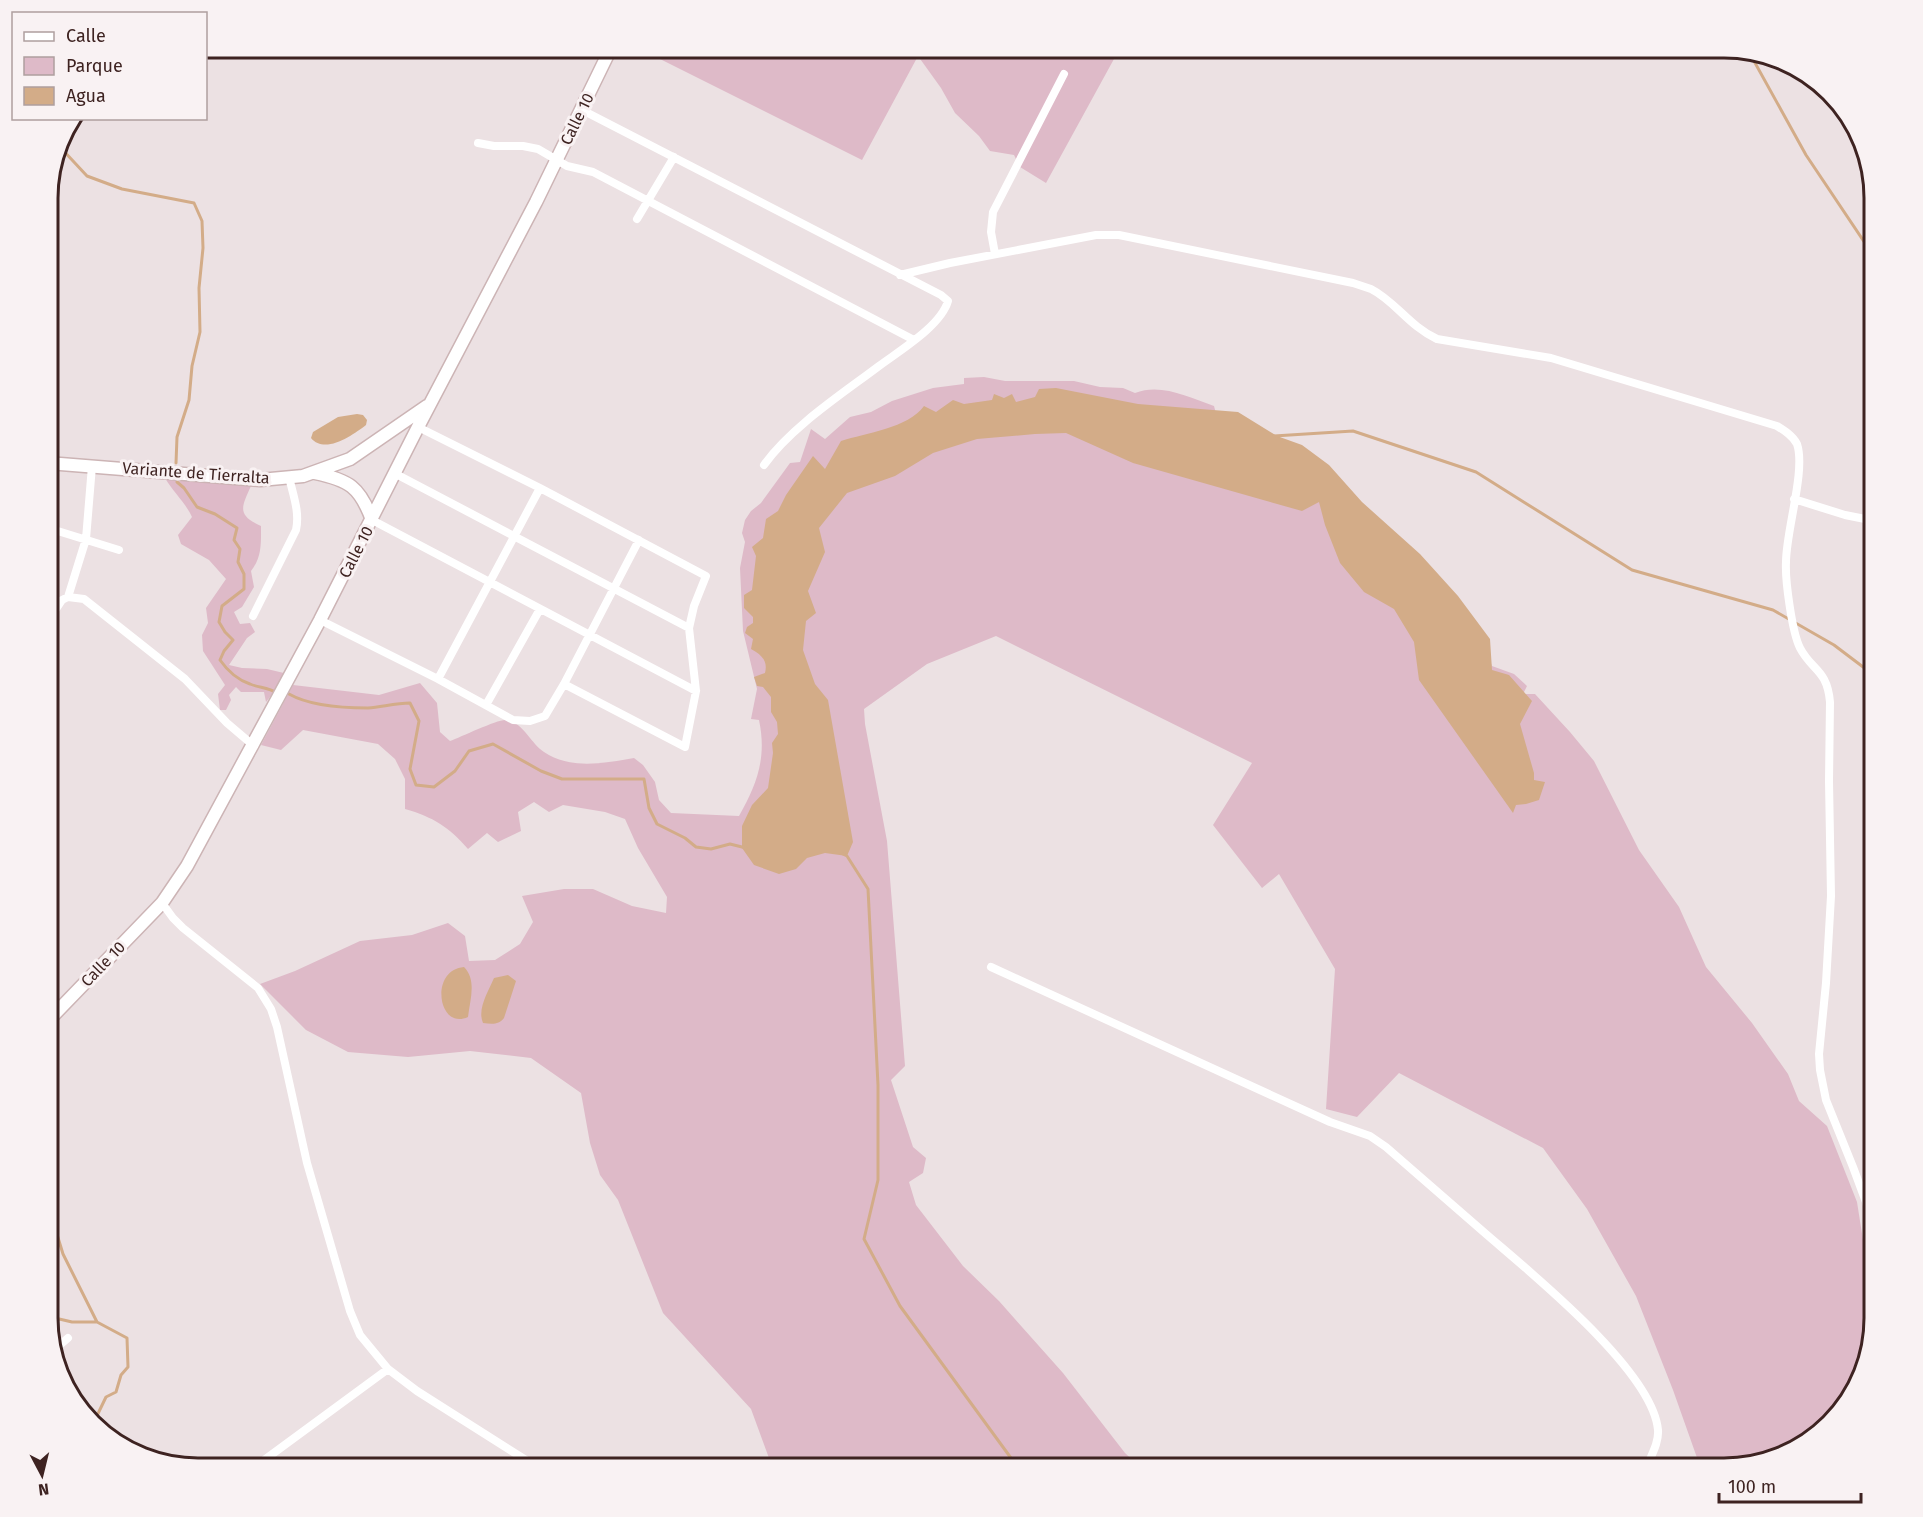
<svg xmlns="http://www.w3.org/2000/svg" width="1923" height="1517" font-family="'Fira Sans',sans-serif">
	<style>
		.green { fill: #debac8 }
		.water { fill: #d3ac88 }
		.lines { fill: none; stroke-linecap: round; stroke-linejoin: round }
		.stream { stroke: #d3ac88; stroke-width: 3 }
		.secondary-casing { stroke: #ccb4b5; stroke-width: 15 }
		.street { stroke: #fff; stroke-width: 8 }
		.secondary { stroke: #fff; stroke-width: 12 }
		.labels { text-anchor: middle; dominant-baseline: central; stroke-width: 6; stroke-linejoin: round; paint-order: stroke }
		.street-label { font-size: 16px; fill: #3e2321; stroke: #f9f2f3 }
		.rim { fill: none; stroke: #3e2321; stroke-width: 3 }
	</style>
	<rect width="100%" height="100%" fill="#ece1e3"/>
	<!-- green -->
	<path class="green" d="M664 48H1120L1046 183 1020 167 1014 155 990 151 979 136 955 113 941 88 918 56 862 160 660 59Z
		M984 377 1005 381H1074L1100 387 1123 388 1135 393C1161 383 1188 397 1214 406L1219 425 1305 473 1486 649 1492 666 1514 674 1527 686 1523 694H1535L1570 732 1594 761 1639 850 1679 907 1706 967 1752 1023 1788 1074 1799 1101 1827 1126 1857 1202 1869 1278 1875 1287V1319L1867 1367 1838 1417 1791 1454 1724 1469H1701L1673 1390 1636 1296 1587 1209 1543 1148 1399 1073 1357 1117 1326 1109 1335 969 1279 874 1262 888 1213 825 1252 763 996 636 927 664 864 709 865 724 887 841 905 1066 891 1080 913 1147 926 1158 923 1173 909 1182 916 1205 963 1266 999 1301 1063 1373 1125 1453 1142 1469H773L751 1409 663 1313 618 1200 600 1175 590 1143 581 1093 531 1058 470 1051 408 1057 348 1052 306 1030 260 984 295 971 360 941 412 935 448 923 465 936 469 961 495 960 520 944 533 922 522 896 564 889H593L632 906 666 913 667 897 638 848 625 819 605 812 563 805 549 812 534 802 518 812 521 831 498 842 487 833 468 849C449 827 433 817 405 809V779L395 759 378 744 303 730 281 750 261 745 293 685 379 695 420 683 437 703 440 732 450 741C461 737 498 719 506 720 523 722 531 744 544 752 570 770 605 763 634 758L643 765 655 782 659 800 671 813 739 816C757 784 767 758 759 720L751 719 757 689 743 631 740 568 745 542 742 533 745 520 751 511 761 503 790 463 800 462 811 429 825 439 850 417 871 412 892 401 933 388 964 384V378Z
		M165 478 251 486C241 508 237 515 261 526 261 543 262 557 251 571L254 587 242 607 234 612 240 624 250 623 255 632 247 638 229 665 242 668 267 669 288 674 266 702 264 692H241L236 687 229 695 231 700 226 710H220L218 694 225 685 203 651 202 635 208 623 206 608 226 579 209 560 181 544 178 535 192 517C185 502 173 492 165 478Z"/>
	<!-- water -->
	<path class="water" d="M1056 388 1138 404 1238 412 1277 436 1302 445 1329 465 1362 502 1420 554 1458 596 1490 639 1492 670 1509 675 1532 701 1520 724 1534 773V780L1545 782 1539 800 1526 804 1516 805 1513 813 1419 680 1414 642 1394 609 1364 592 1340 563 1325 525 1319 502 1302 511 1133 463 1066 433 1035 434 977 439 933 453 895 476 847 493 819 528 825 552 808 591 816 613 806 621 803 650 815 684 828 700 853 842 847 856 825 853 807 858 796 869 779 874 754 865 742 848V826L752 805 768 788 773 753 772 743 778 734 777 722 771 712V697L763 687 757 686 754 677 765 673C768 661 762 655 751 649L753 639 745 633 747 627 753 623V617L744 608V595L752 590 756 556 752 547 763 538 766 519 778 511 786 495 813 456 825 469 841 441C866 433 908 428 924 406L936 412 953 400 964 404 992 400 994 394 1004 398 1012 394 1016 402 1035 397 1039 389Z
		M357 414 363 415 367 420 366 425C353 435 325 455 311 438L313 432 338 417Z
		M464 967C477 980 470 1000 468 1017 438 1031 429 970 464 967Z
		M508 975 516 981 504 1018C499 1025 492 1024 483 1023 477 1009 488 992 494 978Z"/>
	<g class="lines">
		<!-- stream -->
		<path class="stream" d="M1749 52 1806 155 1875 258
			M60 147 87 176 122 189 194 203 202 221 203 248 199 288 200 332 192 366 189 400 177 437 176 463
			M1274 436 1353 431 1476 472 1632 570 1773 610 1834 645 1875 676
			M177 482 184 488 197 507 215 514 237 528 234 540 240 549 238 562 244 574V589L222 606 219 622 225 632 233 640 224 651 220 660C227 670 238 680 250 684 259 688 268 687 277 693
			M289 694C310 706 343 708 368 708 382 707 395 703 410 703L419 721 410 769 416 785 434 787 455 771 469 751 493 744 541 771 562 779H644L649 808 657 824 685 838 696 847 711 849 730 844 746 848
			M843 854 847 856 868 889 878 1085V1180L864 1239 900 1306 1019 1469
			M48 1205 63 1254 97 1322 127 1338 128 1367 121 1375 116 1392 106 1397 93 1424
			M48 1303 51 1306 55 1318 72 1322H97"/>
		<!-- secondary casing -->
		<g class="secondary-casing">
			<path id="secondary" d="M48 463 260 480 303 476 350 459 427 406
				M315 473C349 480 360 487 372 520
				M48 1021 162 903 187 866 320 620 418 427 536 202 611 48"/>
		</g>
		<!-- street -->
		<path class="street" d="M582 110 941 295 948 301C941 326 899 351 879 366 842 394 791 427 764 465
			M478 143 494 146H523L538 149 567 166 593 172 914 340
			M637 219 674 157
			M995 254 991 232 993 212 1064 74
			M900 275 950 263 1096 235H1119L1353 283C1359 285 1365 287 1371 289 1395 301 1409 326 1437 339L1551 358 1777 426C1785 431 1793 436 1797 444 1806 470 1786 531 1786 562 1785 580 1792 632 1800 648 1812 671 1827 669 1830 702L1829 781 1831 896 1826 983 1819 1054 1820 1070 1826 1100 1853 1167 1866 1202 1875 1239
			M418 427 540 488 706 576 694 606 689 628 696 691 685 747 564 684
			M394 473 689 628
			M1794 499 1845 515 1875 521
			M372 520 696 691
			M48 528 119 550
			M68 597 86 539 92 466
			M253 616 296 530C300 512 293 495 289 477
			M320 620 438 679 513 720 530 721 545 716 564 684 639 540
			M48 621 62 600 68 597 84 599 185 679 227 723 254 746
			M438 679 540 488
			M486 705 540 609
			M162 903 173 918 183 928 258 988 271 1009 277 1027 307 1163 350 1311 360 1335 388 1369 417 1391 540 1469
			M991 967 1330 1122 1370 1136 1386 1147C1419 1176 1453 1205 1486 1234 1531 1273 1653 1371 1658 1430 1659 1444 1650 1457 1646 1469
			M54 1350 68 1338
			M252 1469 388 1369"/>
		<!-- secondary -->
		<use href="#secondary" class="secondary"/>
	</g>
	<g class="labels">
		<!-- street labels -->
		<g class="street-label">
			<text transform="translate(577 119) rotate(-64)">Calle 10</text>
			<text transform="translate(196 473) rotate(4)">Variante de Tierralta</text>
			<text transform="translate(356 552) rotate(-63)">Calle 10</text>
			<text transform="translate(103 964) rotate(-46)">Calle 10</text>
		</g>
	</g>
	<!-- crop -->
	<path d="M0 0H1923V1517H0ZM198 58H1724A140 140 0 0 1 1864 198V1318A140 140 0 0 1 1724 1458H198A140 140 0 0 1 58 1318V198A140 140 0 0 1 198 58Z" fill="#f9f2f3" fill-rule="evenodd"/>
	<path class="rim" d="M198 58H1724A140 140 0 0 1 1864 198V1318A140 140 0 0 1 1724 1458H198A140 140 0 0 1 58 1318V198A140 140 0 0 1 198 58Z"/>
	<!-- legend -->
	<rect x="12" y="12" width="195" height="108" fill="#f9f2f3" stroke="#ae9f9f" stroke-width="1.5"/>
	<rect x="24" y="32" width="30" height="9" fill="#ffffff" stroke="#ae9f9f" stroke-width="1.5"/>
	<text x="66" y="42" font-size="18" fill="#3e2321">Calle</text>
	<rect x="24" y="57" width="30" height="18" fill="#debac8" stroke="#ae9f9f" stroke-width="1.5"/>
	<text x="66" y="72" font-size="18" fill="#3e2321">Parque</text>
	<rect x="24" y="87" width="30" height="18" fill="#d3ac88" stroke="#ae9f9f" stroke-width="1.5"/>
	<text x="66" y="102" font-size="18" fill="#3e2321">Agua</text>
	<!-- north arrow -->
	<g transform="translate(42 1475) rotate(173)" stroke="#f9f2f3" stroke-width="4.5" paint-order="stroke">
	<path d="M0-4.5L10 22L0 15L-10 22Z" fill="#3e2321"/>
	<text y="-9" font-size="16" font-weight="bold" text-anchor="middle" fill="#3e2321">N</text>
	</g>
	<!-- scale -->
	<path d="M1719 1493v9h142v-9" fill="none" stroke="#3e2321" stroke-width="3"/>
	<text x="1728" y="1493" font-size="18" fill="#3e2321" stroke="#f9f2f3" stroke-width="4.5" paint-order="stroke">100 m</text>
</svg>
